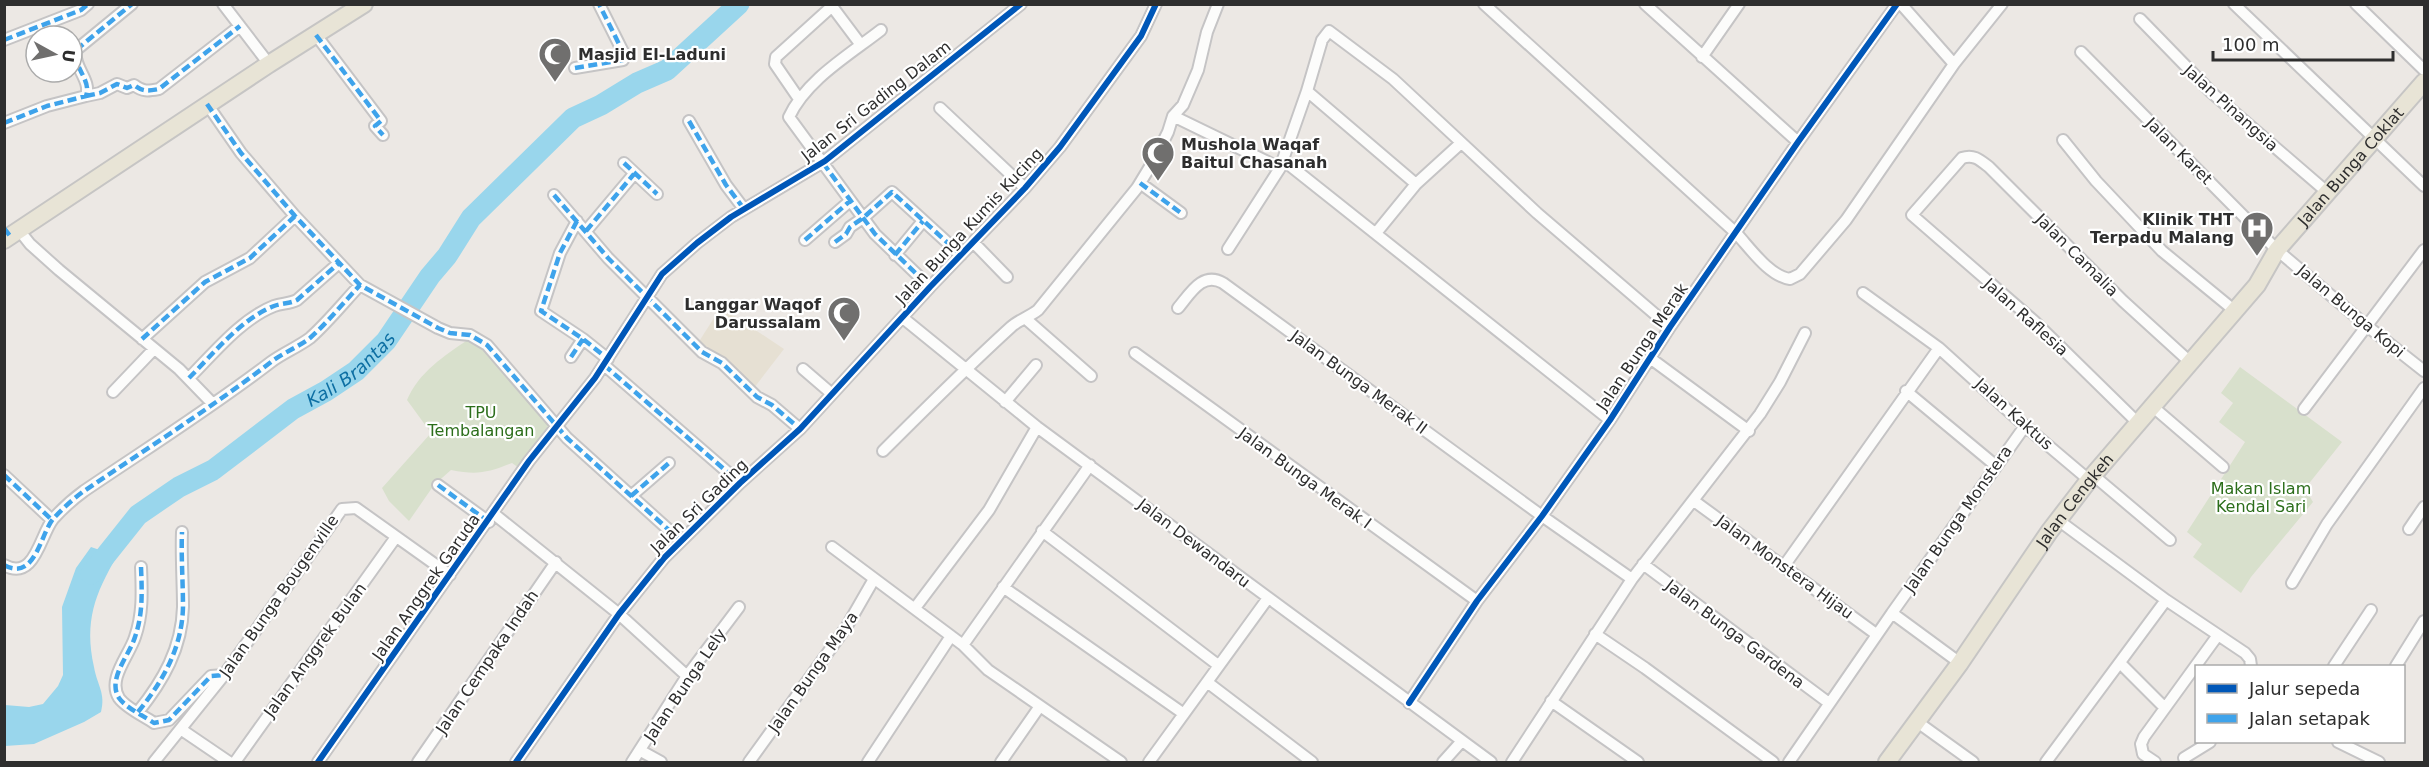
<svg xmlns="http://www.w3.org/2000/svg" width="2429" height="767" font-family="'DejaVu Sans',sans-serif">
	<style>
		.education { fill: #e6e0d3 }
		.cemetery { fill: #d8e0cc }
		.water { fill: #99d6ec }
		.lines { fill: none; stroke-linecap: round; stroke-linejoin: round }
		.river { stroke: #99d6ec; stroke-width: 21 }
		.street-casing { stroke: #c5c4c5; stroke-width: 14 }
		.primary-casing { stroke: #c6c5c4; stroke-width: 20 }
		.street { stroke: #fcfcfb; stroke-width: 10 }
		.primary { stroke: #e8e4d6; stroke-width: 16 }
		.quiet { stroke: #3ea3eb; stroke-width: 4.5; stroke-dasharray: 9 4.5; stroke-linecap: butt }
		.cycleway-casing { stroke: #fff; stroke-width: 10 }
		.cycleway { stroke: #0057b8; stroke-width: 6 }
		.labels { text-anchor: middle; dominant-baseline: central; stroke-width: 4.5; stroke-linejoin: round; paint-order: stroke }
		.poi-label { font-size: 16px; font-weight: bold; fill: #2e2e2e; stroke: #fff; text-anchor: start }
		.street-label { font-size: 16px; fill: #2e2e2e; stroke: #fff }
		.park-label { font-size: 16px; fill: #2c6e1b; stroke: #fff }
		.water-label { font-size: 18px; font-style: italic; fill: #0d6fa3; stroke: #fff }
	</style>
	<rect width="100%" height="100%" fill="#ece8e4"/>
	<!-- education -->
	<path class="education" d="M721 307 784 349 754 388 698 343Z"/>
	<!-- cemetery -->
	<path class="cemetery" d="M469 339 477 341 551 426 519 468 512 463C487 473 477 475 451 470L434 485 409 521 389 501 382 488 431 433 407 400C419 372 444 356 469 339Z
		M2240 367 2342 442 2307 486V492L2313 502 2251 577 2241 593 2193 557 2202 544 2187 532 2245 442 2219 422 2233 403 2221 393Z"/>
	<!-- water -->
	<path class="water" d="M91 547 117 556C95 594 84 621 94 667 97 685 106 693 101 712L84 722 34 744 5 746V705L29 707 43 704 58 686 63 675 62 607 76 568Z"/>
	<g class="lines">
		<!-- river -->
		<path class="river" id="s1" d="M91 574 138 515 179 487 213 470 293 409 326 391 356 371 386 341 430 276 447 256 471 218 573 118 601 105 637 83 667 70 739 4"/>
		<!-- street casing -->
		<g class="street-casing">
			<path id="street" d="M223 4 269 64
				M1484 4 1736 233C1750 248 1769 276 1790 279L1800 274 1846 220 1954 64 2002 4
				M1645 4 1798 142
				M1901 4 1954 64
				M2234 4 2424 186
				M2356 4 2424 70
				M2140 19 2212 93 2327 192
				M881 30C849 55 806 80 789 117L875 234 930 287
				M316 35 381 121 375 126 383 135
				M4 40 81 10 88 4
				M2081 52 2277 250 2367 326 2424 371
				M1702 57 1739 4
				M575 68 623 60 625 56 599 4
				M1307 91 1416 184
				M86 96 100 93 117 84 127 88 134 85C143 92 148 91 159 89L240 26
				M799 99 775 64 776 57 829 9H834L861 45
				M207 104 241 153 295 216 360 285 438 328 450 333 470 335 487 345 567 438 680 540
				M940 108 1025 188
				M1173 116 1280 168
				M689 121 726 185 744 209
				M4 123 47 106 86 96C92 80 72 66 76 50L132 4
				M2063 140 2096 181 2162 251 2235 311
				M1283 160 1610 420
				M624 163 657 194
				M1140 183 1181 213
				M554 195 608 258 702 352 722 363 757 397 772 405 800 429
				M577 221 560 253 541 311 583 339 608 359
				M19 230 30 244 59 270 179 369 212 403
				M586 231 634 174
				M1376 233 1416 184 1461 143
				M805 240 850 201
				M835 242 846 234 850 227 863 218 892 192 961 255
				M973 242 1007 277
				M1228 249 1280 168 1307 91 1322 40 1329 31 1393 79 1537 213 1670 327
				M895 255 923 221
				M1863 293 1939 348 2025 426 2089 480
				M1178 308C1190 294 1202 271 1223 283L1542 516 1632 579
				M903 318 1037 427 1491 762
				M1026 319 1091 376
				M142 339 205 282 250 258 295 216
				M1135 353 1477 601
				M571 357 583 339
				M1650 358 1749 431
				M604 365 740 483
				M803 369 832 394
				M189 378C214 353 241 319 274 306 282 303 289 304 297 300L339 263
				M1906 391 1995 465
				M113 392 154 349
				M1005 402 1036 365
				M2152 406 2223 467
				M2304 409 2424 250
				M2137 422 2034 321 1912 215 1962 158C1974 154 1980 160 1989 167L2123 301 2190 362
				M883 451C925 409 967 367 1011 327 1017 321 1029 317 1038 310L1137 188 1154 160 1168 132 1173 116 1183 105 1198 70 1207 32 1218 4
				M4 475 52 520
				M2093 475 2170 540
				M438 485 489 522
				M631 496 669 463
				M1694 501 1876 634
				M494 514 619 614 687 676
				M2409 529 2424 507
				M1042 531 1218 665
				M832 547 963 645 988 670 1121 762
				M1643 564 1829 703
				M4 565C35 582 40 535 53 519 62 509 73 499 84 491 146 449 211 408 271 362 283 353 298 347 310 338 328 322 344 302 360 285
				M1784 566 1939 348
				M141 567C142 592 143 614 135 637 129 656 107 679 119 698 126 708 144 716 154 723L169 720 211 676 224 675
				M2292 583 2327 524 2424 388
				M1003 587 1184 714
				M2166 600 2245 653 2250 659 2251 666
				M915 608 989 510 1037 427
				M1892 613 2025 426
				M1595 634 1645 668 1773 762
				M963 645 1090 465
				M2120 663 2165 708
				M2334 666 2371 610
				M2396 666 2424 621
				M1207 682 1312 762
				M1551 701 1638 762
				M1409 703 1477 601 1542 516 1610 420 1670 327 1798 142 1897 4
				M138 712C163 681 182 648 183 607 183 582 181 557 182 532
				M1916 721 1973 762
				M182 730 229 762
				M2338 742 2379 762
				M641 751 661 762
				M2184 758 2210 742
				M154 762 224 675 342 509 356 508 450 575
				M235 762 396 537
				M318 762 529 461 595 378 662 274 697 243 731 217 825 161 1021 4
				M418 762 556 562
				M516 762 619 614 664 558 740 483 800 429 930 287 1025 188 1060 147 1141 36 1156 4
				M632 762 687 676 739 607
				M749 762 847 626 874 579
				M868 762 951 636
				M1001 762 1040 706
				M1149 762 1268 598
				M1443 762 1461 742
				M1512 762 1632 579 1760 414 1780 382 1805 333
				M1789 762 1892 613 1960 663
				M2046 762 2166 600 2058 520
				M2155 762 2143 754 2141 744 2144 737 2218 635"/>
		</g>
		<!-- primary casing -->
		<g class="primary-casing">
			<g id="primary">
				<path d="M4 240 269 64 364 4"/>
				<path id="s2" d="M1887 762 1960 663 2049 532 2089 480 2257 285 2277 250 2424 82"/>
			</g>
		</g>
		<!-- street -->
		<use href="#street" class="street"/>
		<!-- primary -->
		<use href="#primary" class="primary"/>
		<!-- quiet -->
		<path class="quiet" d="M316 35 381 121 375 126 383 135
			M4 40 81 10 88 4
			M575 68 623 60 625 56 599 4
			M86 96 100 93 117 84 127 88 134 85C143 92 148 91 159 89L240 26
			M207 104 241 153 295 216 360 285 438 328 450 333 470 335 487 345 567 438 680 540
			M689 121 726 185 744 209
			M4 123 47 106 86 96C92 80 72 66 76 50L132 4
			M624 163 657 194
			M823 163 875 234 930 287
			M1140 183 1181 213
			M554 195 608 258 702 352 722 363 757 397 772 405 800 429
			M577 221 560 253 541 311 583 339 608 359
			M4 228 10 236
			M586 231 634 174
			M805 240 850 201
			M835 242 846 234 850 227 863 218 892 192 961 255
			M895 255 923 221
			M142 339 205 282 250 258 295 216
			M571 357 583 339
			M604 365 740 483
			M189 378C214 353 241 319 274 306 282 303 289 304 297 300L339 263
			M4 475 52 520
			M438 485 489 522
			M631 496 669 463
			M4 565C35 582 40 535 53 519 62 509 73 499 84 491 146 449 211 408 271 362 283 353 298 347 310 338 328 322 344 302 360 285
			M141 567C142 592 143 614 135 637 129 656 107 679 119 698 126 708 144 716 154 723L169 720 211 676 224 675
			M138 712C163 681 182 648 183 607 183 582 181 557 182 532"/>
		<!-- cycleway casing -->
		<g class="cycleway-casing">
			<path id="cycleway" d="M1409 703 1477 601 1542 516 1610 420 1670 327 1798 142 1897 4
				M318 762 529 461 595 378 662 274 697 243 731 217 825 161 1021 4
				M516 762 619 614 664 558 740 483 800 429 930 287 1025 188 1060 147 1141 36 1156 4"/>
		</g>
		<!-- cycleway -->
		<use href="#cycleway" class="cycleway"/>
	</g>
	<!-- icons -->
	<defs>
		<g id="mosque-pin" transform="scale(1.725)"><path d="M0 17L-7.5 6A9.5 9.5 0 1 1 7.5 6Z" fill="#706f6e" stroke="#fff"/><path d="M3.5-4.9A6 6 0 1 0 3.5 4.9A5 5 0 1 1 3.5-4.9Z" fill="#fff"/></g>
		<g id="hospital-pin" transform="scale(1.725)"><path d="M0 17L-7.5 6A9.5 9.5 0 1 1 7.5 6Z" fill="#706f6e" stroke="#fff"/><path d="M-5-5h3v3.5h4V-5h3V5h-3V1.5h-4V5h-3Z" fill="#fff"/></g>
	</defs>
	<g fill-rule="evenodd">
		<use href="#mosque-pin" x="555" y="54"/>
		<use href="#mosque-pin" x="1158" y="153"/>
		<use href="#hospital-pin" x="2257" y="228"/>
		<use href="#mosque-pin" x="844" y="313"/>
	</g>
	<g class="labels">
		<!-- poi labels -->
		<g class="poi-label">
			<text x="578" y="54">Masjid El-Laduni</text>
			<text x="1181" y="144">Mushola Waqaf<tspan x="1181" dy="18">Baitul Chasanah</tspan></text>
			<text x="2234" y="219" text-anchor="end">Klinik THT<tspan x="2234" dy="18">Terpadu Malang</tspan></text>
			<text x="821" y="304" text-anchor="end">Langgar Waqof<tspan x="821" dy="18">Darussalam</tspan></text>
		</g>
		<!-- street labels -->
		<g class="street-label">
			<text transform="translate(876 101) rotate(-38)">Jalan Sri Gading Dalam</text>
			<text transform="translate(2231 108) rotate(42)">Jalan Pinangsia</text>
			<text transform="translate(2179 151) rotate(45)">Jalan Karet</text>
			<text stroke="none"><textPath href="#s2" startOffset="756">Jalan Bunga Coklat</textPath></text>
			<text transform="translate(969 226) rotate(-47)">Jalan Bunga Kumis Kucing</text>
			<text transform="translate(2077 255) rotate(45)">Jalan Camalia</text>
			<text transform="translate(2351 311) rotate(40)">Jalan Bunga Kopi</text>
			<text transform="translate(2026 317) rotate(42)">Jalan Raflesia</text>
			<text transform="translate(1642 347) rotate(-56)">Jalan Bunga Merak</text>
			<text transform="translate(1359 382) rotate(36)">Jalan Bunga Merak II</text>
			<text transform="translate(2014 414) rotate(42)">Jalan Kaktus</text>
			<text transform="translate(1305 478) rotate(36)">Jalan Bunga Merak I</text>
			<text stroke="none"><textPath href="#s2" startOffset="322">Jalan Cengkeh</textPath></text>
			<text transform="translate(699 506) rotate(-44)">Jalan Sri Gading</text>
			<text transform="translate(1958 519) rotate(-55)">Jalan Bunga Monstera</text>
			<text transform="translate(1194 543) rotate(37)">Jalan Dewandaru</text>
			<text transform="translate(1785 567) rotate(36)">Jalan Monstera Hijau</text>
			<text transform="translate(426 587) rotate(-55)">Jalan Anggrek Garuda</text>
			<text transform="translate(279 596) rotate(-55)">Jalan Bunga Bougenville</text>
			<text transform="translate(1735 634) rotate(37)">Jalan Bunga Gardena</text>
			<text transform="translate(315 650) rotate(-54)">Jalan Anggrek Bulan</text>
			<text transform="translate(487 662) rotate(-56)">Jalan Cempaka Indah</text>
			<text transform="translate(813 672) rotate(-55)">Jalan Bunga Maya</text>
			<text transform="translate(685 685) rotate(-56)">Jalan Bunga Lely</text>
		</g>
		<!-- park labels -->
		<g class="park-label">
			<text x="481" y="412">TPU<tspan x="481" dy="18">Tembalangan</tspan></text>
			<text x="2261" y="488">Makan Islam<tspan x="2261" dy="18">Kendal Sari</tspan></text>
		</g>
		<!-- water labels -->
		<g class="water-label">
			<text stroke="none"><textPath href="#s1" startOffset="334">Kali Brantas</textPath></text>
		</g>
	</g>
	<!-- border -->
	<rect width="2429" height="767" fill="none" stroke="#2e2e2e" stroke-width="12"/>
	<!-- legend -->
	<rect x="2195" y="665" width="210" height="78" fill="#ffffff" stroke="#ababab" stroke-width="1.5"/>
	<rect x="2207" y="684" width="30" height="9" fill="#0057b8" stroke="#ababab" stroke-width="1.5"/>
	<text x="2249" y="695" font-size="18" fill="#2e2e2e">Jalur sepeda</text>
	<rect x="2207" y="714" width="30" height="9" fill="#3ea3eb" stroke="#ababab" stroke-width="1.5"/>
	<text x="2249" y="725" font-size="18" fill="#2e2e2e">Jalan setapak</text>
	<!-- north arrow -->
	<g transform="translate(54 54) rotate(98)"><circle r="28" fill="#ffffff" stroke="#ababab" stroke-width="1.5"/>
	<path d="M0-4.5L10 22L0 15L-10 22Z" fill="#706f6e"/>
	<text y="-9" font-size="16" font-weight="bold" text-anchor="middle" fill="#2e2e2e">U</text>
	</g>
	<!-- scale -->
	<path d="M2213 51v9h180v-9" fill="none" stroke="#2e2e2e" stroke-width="3"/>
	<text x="2222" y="51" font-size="18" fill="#2e2e2e" stroke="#ffffff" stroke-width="4.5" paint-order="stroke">100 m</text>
</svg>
